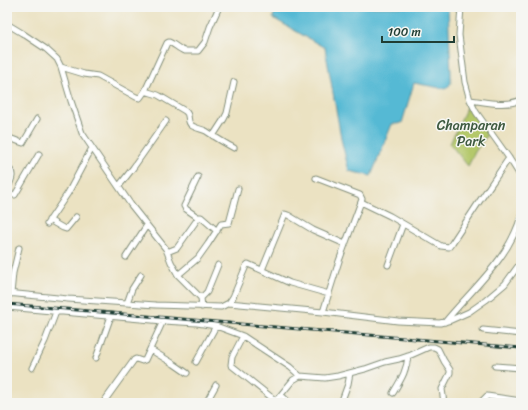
<svg xmlns="http://www.w3.org/2000/svg" width="528" height="410" font-family="Sriracha,sans-serif">
	<style>
		.green { fill: #b4c86b; stroke: #6a8250 }
		.water { fill: #55b9d4; stroke: #3a7b84 }
		.lines { fill: none; stroke-linecap: round; stroke-linejoin: round }
		.minor-casing { stroke: #85907b; stroke-width: 7 }
		.minor { stroke: #fff; stroke-width: 5 }
		.rail-casing { stroke: #1f3d34; stroke-width: 3 }
		.rail { stroke: #f6f6f2; stroke-width: 1.5; stroke-dasharray: 4.5; stroke-linecap: butt }
		.labels { text-anchor: middle; dominant-baseline: central; stroke-width: 3; stroke-linejoin: round; paint-order: stroke }
		.park-label { font-size: 14px; fill: #3d593f; stroke: #f6f6f2 }
	</style>
	<rect width="100%" height="100%" fill="#f6f6f2"/>
	<filter id="ink" filterUnits="userSpaceOnUse"><feTurbulence type="fractalNoise" baseFrequency=".025" numOctaves="2"/><feDisplacementMap in="SourceGraphic" scale="8" xChannelSelector="R" yChannelSelector="G"/><feConvolveMatrix kernelMatrix="1 2 1 2 8 2 1 2 1" color-interpolation-filters="sRGB"/></filter>
	<filter id="wash" filterUnits="userSpaceOnUse"><feTurbulence type="fractalNoise" baseFrequency=".012" numOctaves="4" result="noise"/><feDisplacementMap in="SourceGraphic" scale="16" xChannelSelector="R" yChannelSelector="G"/><feGaussianBlur stdDeviation="0.9" result="paint"/><feColorMatrix in="noise" values="0 0 0 0 0 0 0 0 0 0 0 0 0 0 0 0 0 1.4 0 .05"/><feComposite in="paint" operator="in"/></filter>
	<g filter="url(#wash)">
		<rect width="100%" height="100%" fill="#ebe2c2"/>
		<!-- green -->
		<path class="green" d="M467 106 489 132 475 152 468 166 450 144Z"/>
		<!-- water -->
		<path class="water" d="M276 7H448L451 74V83L446 89 414 83 402 123 392 124 371 176 349 171 342 143 325 48 273 18Z"/>
	</g>
	<g filter="url(#ink)">
		<g class="lines">
			<!-- minor casing -->
			<g class="minor-casing">
				<path id="minor" d="M461 7 459 35 465 82 470 100 476 112 509 158 521 177
					M7 24 22 33 46 49 57 59 61 67 71 101 82 133 131 205 166 249 171 262 178 275 201 298 202 307
					M61 67 84 74 98 76 136 97 140 98 145 91 167 43 169 42C174 44 179 49 184 51 186 51 196 51 198 51L205 42 210 27 219 7
					M145 91 158 95 185 111C191 115 186 120 191 125 195 128 201 129 206 131 215 137 224 143 234 148
					M470 100C486 102 505 107 521 100
					M213 136 224 119 227 113 234 82
					M7 137 20 142 23 143 37 119
					M7 167C16 173 11 181 7 189
					M198 177 184 206 186 209 199 218
					M316 178 360 195 362 199 339 261 323 312
					M119 186 133 168 166 121
					M7 191 13 195H15L39 154
					M361 202 390 216 441 246 449 247 452 243 479 202 509 158
					M49 220 63 228 66 229 76 217
					M47 224 68 193 92 148
					M167 252 177 248 199 217H201L217 231
					M126 257 147 225
					M388 265 403 224
					M262 270 285 214 288 215 313 230 345 244
					M178 275 198 258 208 244 221 224 229 223 238 189
					M7 293 68 299 156 305 221 307 229 303 233 297 246 266 248 264 290 283 329 294
					M11 294 13 273 19 248
					M201 298 207 292 218 265
					M127 303 132 289 141 275
					M229 303 323 312 398 321 440 323 451 320 469 312 486 300 505 284 521 262
					M7 307 163 321 197 323 216 326 243 336 290 367 300 376
					M445 322C472 289 509 259 521 216
					M483 330 521 334
					M243 336 232 357 231 365 276 401
					M151 350 174 364 187 373
					M96 358 111 316
					M196 362 216 326
					M495 366 521 368
					M32 368 45 341 56 312
					M393 393C400 381 407 371 408 356
					M281 395 290 403
					M103 403 134 360 136 359 142 361 145 360 163 321
					M206 403 216 385
					M274 403 293 380 300 376 325 378 338 376 365 369 385 362 399 359 411 355 429 347H434L438 349 444 361 450 370V373L442 389 444 403
					M341 403 348 384 350 373
					M480 403 487 396 521 401"/>
			</g>
			<!-- minor -->
			<use href="#minor" class="minor"/>
			<!-- rail casing -->
			<g class="rail-casing">
				<path id="rail" d="M7 304 521 348"/>
			</g>
			<!-- rail -->
			<use href="#rail" class="rail"/>
		</g>
	</g>
	<g class="labels">
		<!-- park labels -->
		<g class="park-label">
			<text x="471" y="125">Champaran<tspan x="471" dy="16">Park</tspan></text>
		</g>
	</g>
	<!-- margin -->
	<rect width="528" height="410" fill="none" stroke="#f6f6f2" stroke-width="24"/>
	<!-- scale -->
	<path d="M382 36v6h72v-6" fill="none" stroke="#1f3d34" stroke-width="2"/>
	<text x="388" y="36" font-size="12" fill="#1f3d34" stroke="#f6f6f2" stroke-width="3" paint-order="stroke">100 m</text>
</svg>
